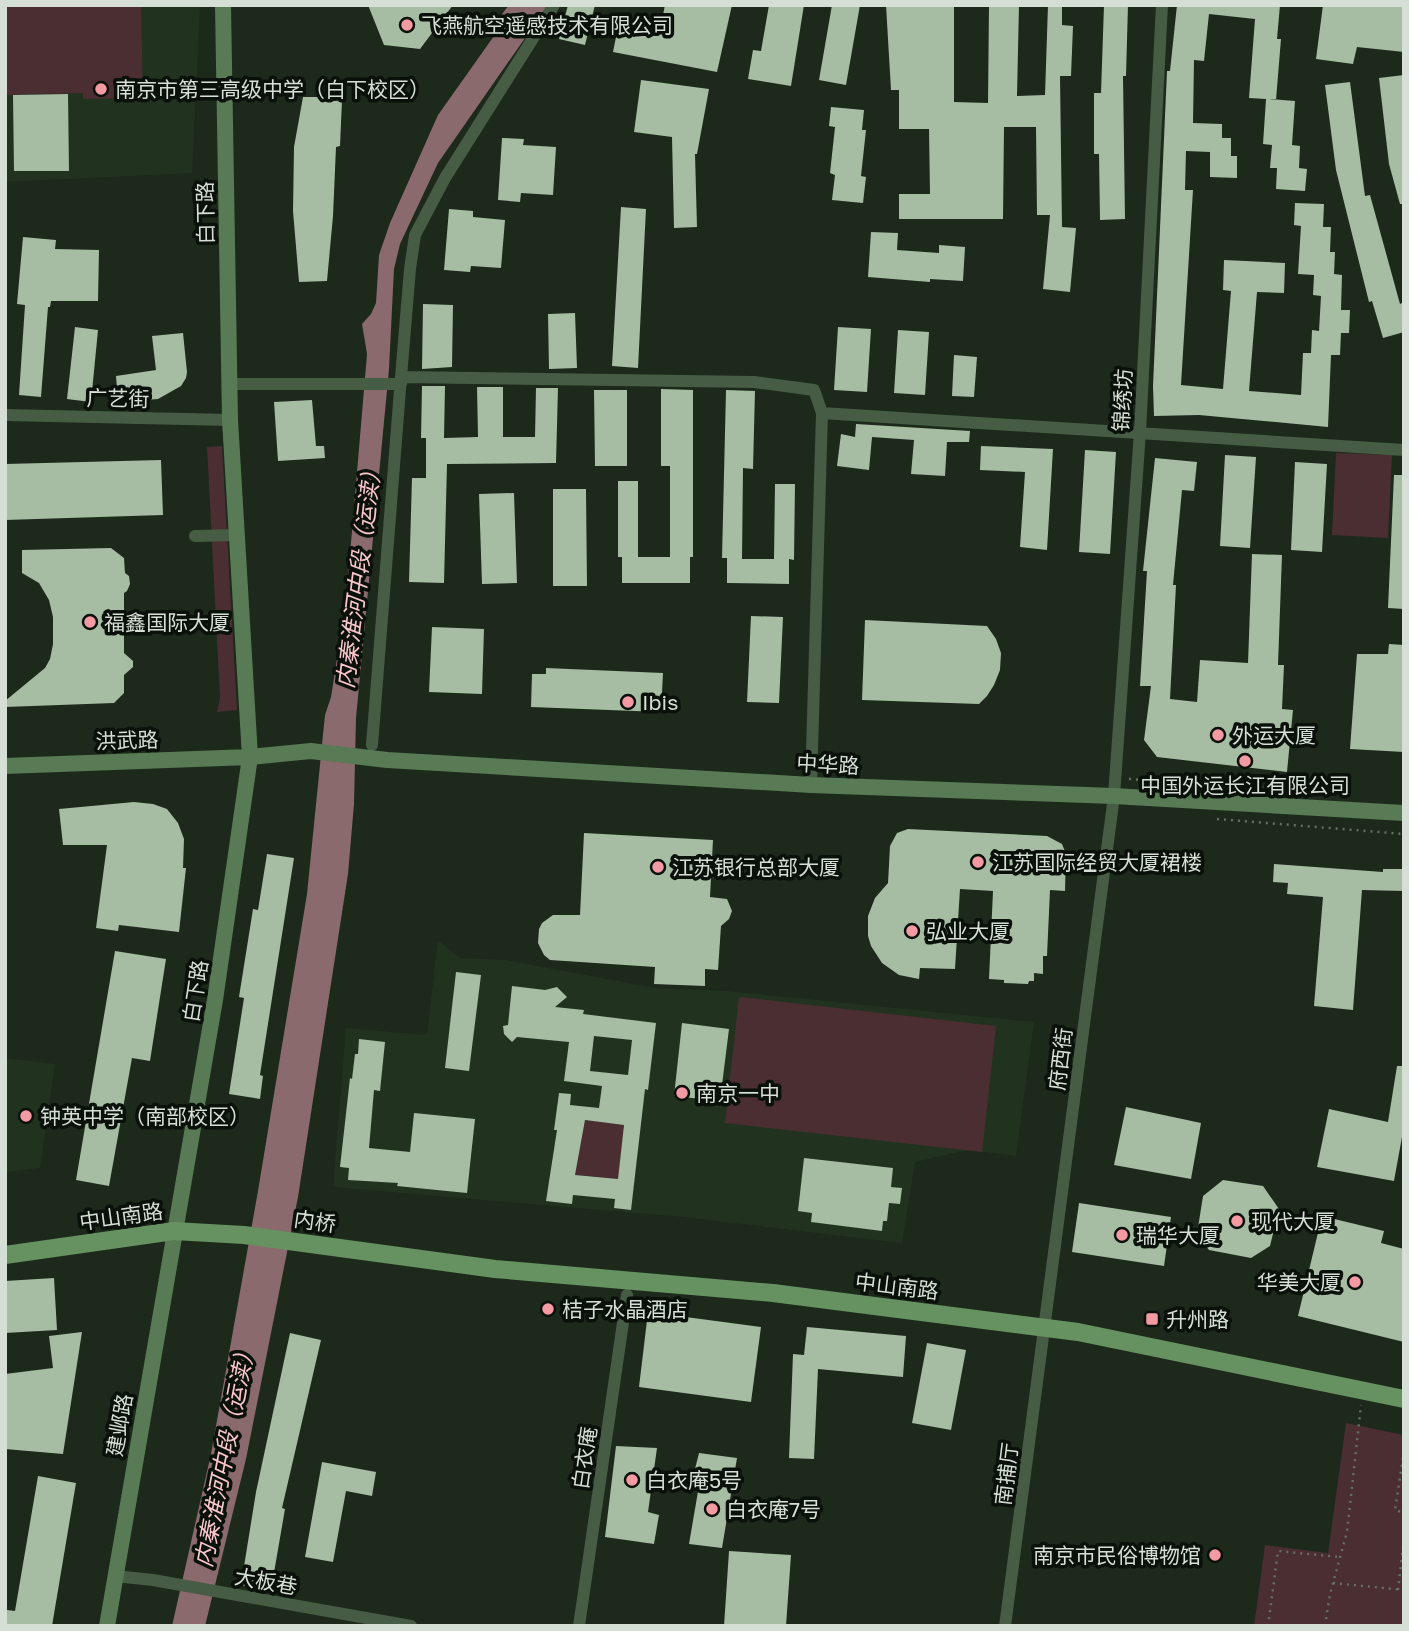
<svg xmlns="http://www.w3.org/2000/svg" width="1409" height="1631" font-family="'Golos Text','Noto Sans SC',sans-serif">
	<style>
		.built { fill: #21331f }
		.green { fill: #4a2e31 }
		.water { fill: #8b6a6d }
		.building { fill: #a6bca3; fill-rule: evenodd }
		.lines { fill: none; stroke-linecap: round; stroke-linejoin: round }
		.path { stroke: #657064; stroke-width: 2.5; stroke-dasharray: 2 5; stroke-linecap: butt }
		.street { stroke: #475c44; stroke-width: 12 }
		.secondary { stroke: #587a55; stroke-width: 16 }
		.primary { stroke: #669161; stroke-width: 18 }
		.poi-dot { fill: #f49aa3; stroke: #0a100a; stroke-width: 2.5 }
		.labels { text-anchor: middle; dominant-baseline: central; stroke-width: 7; stroke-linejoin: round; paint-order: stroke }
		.poi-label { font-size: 21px; fill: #d6dfd5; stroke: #0a100a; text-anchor: start }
		.street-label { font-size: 21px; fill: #d6dfd5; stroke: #0a100a }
		.water-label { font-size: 23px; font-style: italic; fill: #f9c7cb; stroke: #0a100a }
	</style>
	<rect width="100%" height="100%" fill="#1c291b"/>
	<!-- built -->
	<path class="built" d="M5 5H200L192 173 5 182Z
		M438 940 459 958 506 960 655 988 726 991 1034 1022 1016 1156 968 1150 915 1162 902 1243 683 1217 333 1187 346 1028 427 1035Z
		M5 1058 55 1064 40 1168 5 1172Z"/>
	<!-- green -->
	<path class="green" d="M5 5H141L143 98 83 99V93L5 95Z
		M222 446 237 710 217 712 220 697 207 447Z
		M1336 453 1392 455 1388 538 1332 535Z
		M739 997 996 1026 982 1152 725 1123Z
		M585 1120 624 1125 618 1179 575 1175Z
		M1346 1423 1404 1435V1626H1254L1265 1545 1328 1553Z"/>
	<!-- water -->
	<path class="water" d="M509 5H548L438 163 400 244 394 269 389 369 356 718 354 804 348 874 298 1197 246 1459 205 1626H172L211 1454 258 1191 307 894 325 715 331 697 346 602 367 354 362 324 371 314 376 303 379 255 390 223 438 115 494 36 492 27Z"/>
	<!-- building -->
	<path class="building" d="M368 5H453L420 49 384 45Z
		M568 5H595L585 45 559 39Z
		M665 5H732L717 72 613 52 618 27 659 35Z
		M769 5H804L791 86 748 79 753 50 761 51Z
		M832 5H860L846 85 819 80Z
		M886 5H954V102L988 103 989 5H1019L1017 96 1045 95 1048 5H1062V25L1073 26 1071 76H1060L1062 227 1076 228 1070 292 1043 289 1050 215H1037L1036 127H1004L1003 219H899V194H930L929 129H899V90H891Z
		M1104 5H1128L1126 76H1123L1125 219 1100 220 1099 154H1094V93H1101Z
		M1177 5H1280L1277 39H1281L1276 100 1269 99 1295 101 1292 145 1300 146 1299 168 1307 169 1305 191 1276 189 1277 168H1270L1272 145 1263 144 1266 99 1249 98 1255 19 1209 14 1204 61 1194 60 1193 123 1222 124V138H1231V156H1237V178L1210 177V152L1186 151 1185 190H1193L1181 385 1223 389 1231 291 1223 290 1224 260 1285 263 1284 293 1257 292 1249 391 1301 395 1303 353H1311L1312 330 1319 331 1321 296 1313 295 1314 275 1298 274 1301 226 1294 225 1295 203 1324 204 1323 227H1331L1330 252H1335L1334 274 1342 275 1341 310H1350L1349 333H1341L1340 355H1331L1328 427 1199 415 1154 416 1153 386 1167 71H1170Z
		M1323 5H1404V52L1357 47 1353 64 1316 59Z
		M1404 75V204H1400L1389 164 1379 78Z
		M641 80 709 89 697 154H695L697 227 674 228 672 137 634 132Z
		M1350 82 1365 196 1370 195 1400 304 1404 302V332L1383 338 1372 301 1369 302 1336 170 1325 85Z
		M68 94 69 171H14L13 95Z
		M303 97H327V102L342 100 340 146 336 147 333 216 327 281 299 282 293 211 294 147Z
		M831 107 864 110 862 130H866L861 176 866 177 863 203 832 200 835 175 830 173 835 127 829 126Z
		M502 138 524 139 523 145 556 147 553 195 521 193 520 202 498 200Z
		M621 207 646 209 638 368 612 366Z
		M449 209 473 211V217L505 220 501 268 471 266 470 272 444 270Z
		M871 232 898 233 897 250 939 253V245L965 247 963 281 930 279V282L868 277Z
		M23 237 56 240 55 249 99 250 98 301H51L50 307H48L41 397 19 395 25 305 17 304Z
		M423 304 453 305 452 367 422 369Z
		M575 313 577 368 549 369 548 314Z
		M75 327 98 330 91 402 67 399Z
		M838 327 871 329 867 392 834 390Z
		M898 330 929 332 925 395 894 393Z
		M183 333 187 372 186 378 181 386 158 399 118 402 116 376 156 370 152 336Z
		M954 355 977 357 974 397 952 396Z
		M422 386H445L444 438 478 437 477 387H503V437H535L536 388H558L556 463 447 464 444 583 409 582 412 478H426V438H421Z
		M661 389 693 390V557H690V583H622V557H618V481H638V557H670V466H661Z
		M594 390H627V466H595Z
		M726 390 755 391 753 469 743 468 742 559H774L775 484H795L794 560 789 559V584L727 583V558H722Z
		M312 400 316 446H324L325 458 278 461 274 402Z
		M856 424 970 431 969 442H947L945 476 911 474 914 440 872 437 869 470 837 466 841 434 855 437Z
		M981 446 1053 449 1047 550 1020 547 1025 472 980 470Z
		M1085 450 1116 452 1110 554 1079 552Z
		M1225 455 1256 457 1250 548 1220 546Z
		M1155 458 1197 462 1194 491 1182 490 1173 585H1176L1170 699 1197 702 1200 660 1248 663 1252 554 1282 555 1278 665H1284L1282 709 1293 710 1287 772 1157 757 1144 740 1151 686H1140L1147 571H1143Z
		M161 460 163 515 5 520V464Z
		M1295 462 1327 464 1322 552 1291 550Z
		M1394 475H1404V609L1388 608Z
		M553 489H586L587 586H553Z
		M514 493 517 583 482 584 479 494Z
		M111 548 124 558 125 573 129 576 130 584 127 591 124 593V653L133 661V667L124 675V693L114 703 5 707V701L45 668 50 659 53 644V617L49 600 39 583 22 573V550Z
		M751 616 783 617 779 703 747 702Z
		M865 620 987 626 996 639 1001 653 1000 670 994 685 987 696 979 704 862 700Z
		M432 627 484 629 482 694 429 692Z
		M1389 644 1404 645V752L1350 749 1357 654H1388Z
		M546 668 663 673 661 712 531 707 532 674H546Z
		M134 802 153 804 167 809 178 823 184 839 183 868H186L179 932 119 925 118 931 96 928 107 845H63L59 809Z
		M908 829 1047 836 1062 844 1066 854 1065 891 1050 890 1047 956H1043V974L1034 973V981H1029L1028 984 1004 983V980L989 979 993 891 960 889 955 969 920 968 919 979 899 975 882 963 871 946 868 936V916L875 898 888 883 890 846 897 833Z
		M584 833 713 840 710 897 727 899 732 911 729 919 721 926 718 970 705 969V986L654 984 655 967 550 960 544 955 538 943 539 929 542 923 553 915H580Z
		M267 854 294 858 260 1075 263 1076 260 1099 229 1094 244 998 239 997 253 909 258 910Z
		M1274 864 1383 872V869H1404V891L1362 890 1353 1010 1314 1006 1323 897 1287 894 1288 883 1273 882Z
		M115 951 166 959 150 1061 132 1058 109 1186 76 1180Z
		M456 972 481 975 469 1071 445 1068Z
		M512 986 545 990 557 987 567 997 555 1007 584 1010 583 1014 656 1023 648 1090 645 1089 631 1210 614 1208 615 1199 573 1195 572 1204 546 1201 557 1130H554L559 1093 571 1094 570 1105 599 1108 602 1086 564 1081 569 1042 517 1037 512 1042 504 1034 503 1026 508 1025ZM594 1036 632 1040 628 1075 590 1071ZM585 1120 624 1125 618 1179 575 1175Z
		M682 1023 729 1029 720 1101 674 1096Z
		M359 1039 385 1042 380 1091 374 1090 369 1148 410 1152 414 1113 475 1119 467 1193 397 1186 398 1183 348 1180 349 1168 340 1167 350 1078 352 1079 355 1054H358Z
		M1397 1066H1404V1126L1394 1181 1317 1167 1329 1109 1388 1122Z
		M1126 1107 1201 1123 1191 1179 1114 1165Z
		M804 1158 893 1168 891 1187 902 1188 900 1204 889 1203 887 1221H883L882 1231 811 1222 812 1213 798 1211Z
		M1223 1180 1263 1186 1279 1209 1270 1246 1251 1258 1209 1250 1197 1234 1203 1196Z
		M1079 1203 1171 1217 1164 1266 1072 1252Z
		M1322 1216 1384 1231 1381 1243 1404 1249V1342L1298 1316Z
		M54 1278 57 1330 5 1333V1281Z
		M648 1312 761 1327 751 1402 639 1387Z
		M807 1327 906 1336 903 1377 818 1369 814 1459 789 1458 793 1354 804 1355Z
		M82 1332 63 1454 5 1449V1374L53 1368 49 1336Z
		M290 1333 321 1340 282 1508 285 1509 271 1590 241 1585 256 1492Z
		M927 1343 966 1350 951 1430 912 1423Z
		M616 1446 657 1448 648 1512 659 1515 654 1544 605 1537Z
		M699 1453 737 1458 722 1548 689 1544 701 1474 694 1473Z
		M322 1462 376 1472 372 1496 346 1491 333 1562 305 1557Z
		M38 1476 76 1483 52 1626H5L7 1610 15 1611Z
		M729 1551 791 1555 786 1626H724Z"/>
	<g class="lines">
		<!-- path -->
		<path class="path" d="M1129 779 1283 788 1290 790
			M1217 819 1404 834
			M1404 1451 1395 1510 1404 1513
			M1333 1583 1404 1590
			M1398 1590 1404 1539
			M1268 1626 1278 1551 1339 1557
			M1325 1626 1330 1594 1347 1532 1361 1405"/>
		<!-- street -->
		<path class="street" d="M401 377 410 269 415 235 445 178 554 5
			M229 384H401
			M822 413 1404 450
			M5 415 230 420
			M195 536 237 535
			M372 745 401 377 754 382 814 390 822 413 811 785
			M115 1576 153 1580 411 1626
			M579 1626 627 1295
			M1005 1626 1114 796 1140 432 1162 5"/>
		<!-- secondary -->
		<path class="secondary" d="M5 766 250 757 311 751 387 760 811 785 1114 796 1404 813
			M107 1626 215 1000 250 757 230 420 223 5"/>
		<!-- primary -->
		<path class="primary" d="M5 1255 174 1231 244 1235 495 1269 773 1293 1078 1332 1404 1399"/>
	</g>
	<!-- markers -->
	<g class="poi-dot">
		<circle cx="407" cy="25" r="7"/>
		<circle cx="101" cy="89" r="7"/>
		<circle cx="90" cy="622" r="7"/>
		<circle cx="628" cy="702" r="7"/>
		<circle cx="1218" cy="735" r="7"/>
		<circle cx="1245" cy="761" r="7"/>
		<circle cx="978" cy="862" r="7"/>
		<circle cx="658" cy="867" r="7"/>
		<circle cx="912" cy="931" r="7"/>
		<circle cx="682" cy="1093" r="7"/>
		<circle cx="26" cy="1116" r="7"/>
		<circle cx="1237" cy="1221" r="7"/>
		<circle cx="1122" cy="1235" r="7"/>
		<circle cx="1355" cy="1282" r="7"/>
		<circle cx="548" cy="1309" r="7"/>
		<rect x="1145" y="1312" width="14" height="14" rx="3.5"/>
		<circle cx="632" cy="1480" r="7"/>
		<circle cx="712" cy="1509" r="7"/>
		<circle cx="1215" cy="1555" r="7"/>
	</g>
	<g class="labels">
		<!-- poi labels -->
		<g class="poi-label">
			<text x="421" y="25">飞燕航空遥感技术有限公司</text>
			<text x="115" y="89">南京市第三高级中学（白下校区）</text>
			<text x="104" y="622">福鑫国际大厦</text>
			<text x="642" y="702">Ibis</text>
			<text x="1232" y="735">外运大厦</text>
			<text x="1245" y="785" text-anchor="middle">中国外运长江有限公司</text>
			<text x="992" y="862">江苏国际经贸大厦裙楼</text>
			<text x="672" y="867">江苏银行总部大厦</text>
			<text x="926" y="931">弘业大厦</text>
			<text x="696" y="1093">南京一中</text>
			<text x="40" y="1116">钟英中学（南部校区）</text>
			<text x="1251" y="1221">现代大厦</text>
			<text x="1136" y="1235">瑞华大厦</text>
			<text x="1341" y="1282" text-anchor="end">华美大厦</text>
			<text x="562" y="1309">桔子水晶酒店</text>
			<text x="1166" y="1319">升州路</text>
			<text x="646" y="1480">白衣庵5号</text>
			<text x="726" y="1509">白衣庵7号</text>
			<text x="1201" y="1555" text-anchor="end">南京市民俗博物馆</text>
		</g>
		<!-- street labels -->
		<g class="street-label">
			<text transform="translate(205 213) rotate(-91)">白下路</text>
			<text transform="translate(118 398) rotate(1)">广艺街</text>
			<text transform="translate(1122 400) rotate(-87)">锦绣坊</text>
			<text transform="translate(127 740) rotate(-2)">洪武路</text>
			<text transform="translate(828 764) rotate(3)">中华路</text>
			<text transform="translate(195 991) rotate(-81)">白下路</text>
			<text transform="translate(1060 1059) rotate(-83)">府西街</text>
			<text transform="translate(121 1216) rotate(-8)">中山南路</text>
			<text transform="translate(315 1221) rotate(8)">内桥</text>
			<text transform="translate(897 1286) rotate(7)">中山南路</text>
			<text transform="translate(119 1425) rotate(-80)">建邺路</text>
			<text transform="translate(584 1458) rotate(-82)">白衣庵</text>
			<text transform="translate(1006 1474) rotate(-83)">南捕厅</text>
			<text transform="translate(266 1581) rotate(10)">大板巷</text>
		</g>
		<!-- water labels -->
		<g class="water-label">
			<text transform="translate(358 574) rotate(-83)">内秦淮河中段（运渎）</text>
			<text transform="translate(224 1454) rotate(-79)">内秦淮河中段（运渎）</text>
		</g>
	</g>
	<!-- border -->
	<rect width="1409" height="1631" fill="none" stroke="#d6dfd5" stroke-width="14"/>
</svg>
